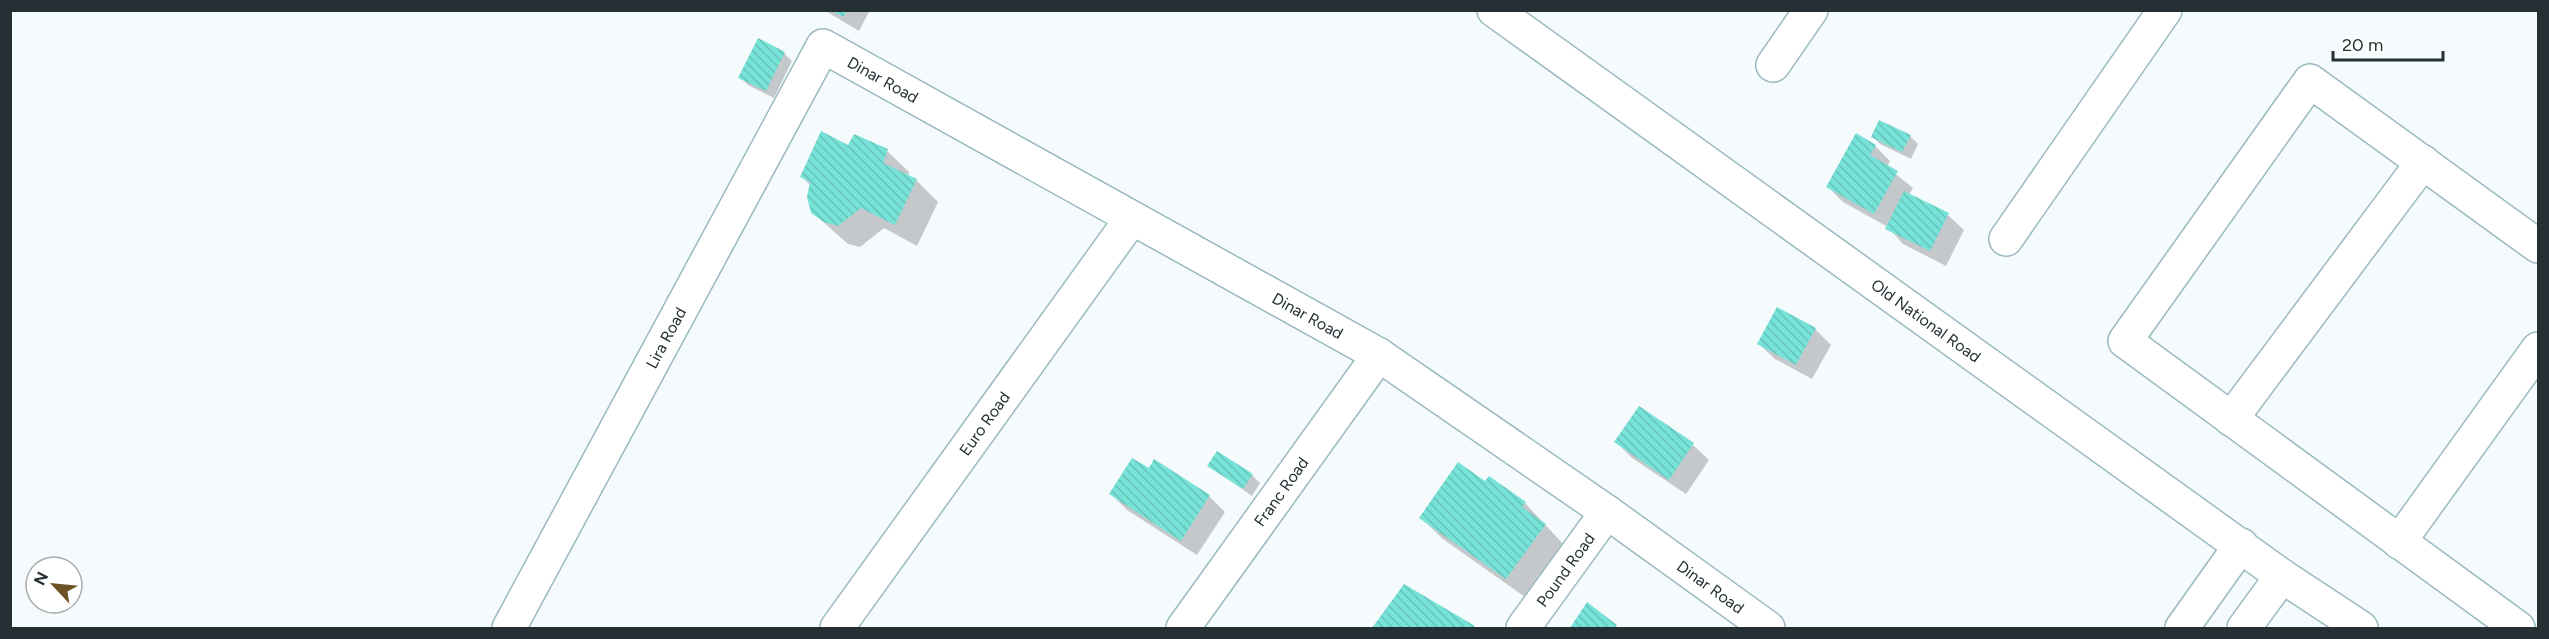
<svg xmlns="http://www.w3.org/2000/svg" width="2549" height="639" font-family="Figtree,sans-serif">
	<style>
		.shadow { fill: #0003 }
		.building { fill: url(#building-back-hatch) }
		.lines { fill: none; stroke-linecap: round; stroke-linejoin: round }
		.minor-casing { stroke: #9bb8c0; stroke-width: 36 }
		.major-casing { stroke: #9bb8c0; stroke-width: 36 }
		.minor { stroke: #fff; stroke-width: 33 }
		.major { stroke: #fff; stroke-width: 33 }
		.labels { text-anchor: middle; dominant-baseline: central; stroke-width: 4.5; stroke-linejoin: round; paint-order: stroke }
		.street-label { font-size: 16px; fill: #243033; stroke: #fff }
	</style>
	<defs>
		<pattern id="building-back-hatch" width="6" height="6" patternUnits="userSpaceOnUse" patternTransform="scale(1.5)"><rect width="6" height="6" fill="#76e2d8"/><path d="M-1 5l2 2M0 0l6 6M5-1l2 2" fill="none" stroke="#66c2ba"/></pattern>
	</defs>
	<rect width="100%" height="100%" fill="#f5fbfd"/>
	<!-- shadow -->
	<path class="shadow" d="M824 10H870L859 31Z
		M784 53 792 61 774 98 748 85 740 77Z
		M855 136 887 151 909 172 908 176 916 180 938 202 917 246 884 228 860 247 848 244 812 212 810 185 802 177 848 147Z
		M1872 136H1910L1918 144 1911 159 1880 144Z
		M1875 146 1890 161 1887 167 1913 188 1909 195 1948 215 1964 230 1946 266 1903 244 1888 227 1843 202 1828 187Z
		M1815 329 1831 345 1812 379 1775 359 1759 344Z
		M1640 408 1693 445 1709 460 1686 494 1632 458 1616 442Z
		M1209 466 1252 475 1260 483 1252 496Z
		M1149 470 1209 496 1225 512 1197 555 1127 510 1111 494Z
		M1485 483 1525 503 1566 547 1529 600 1443 539 1421 518Z
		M1404 586 1474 627 1475 628H1374Z
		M1588 605 1616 626 1619 628H1572Z"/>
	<!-- building -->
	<path class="building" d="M831 10H847L843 17Z
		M758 38 785 52 766 91 738 78Z
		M1879 120 1911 135 1902 152 1871 137Z
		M821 131 848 145 854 134 888 149 883 163 917 179 895 225 861 208 838 226 824 222 811 213 807 197 810 182 800 177Z
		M1856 133 1876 145 1870 155 1898 171 1874 214 1826 187Z
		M1904 191 1949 213 1930 251 1885 229Z
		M1777 307 1816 328 1796 365 1757 344Z
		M1639 406 1694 443 1669 480 1614 442Z
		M1217 451 1253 474 1243 489 1207 466Z
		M1132 458 1149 468 1154 459 1210 495 1181 541 1109 494Z
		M1458 462 1485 481 1489 476 1526 502 1522 507 1546 524 1506 579 1419 518Z
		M1404 584 1475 626 1474 628H1372Z
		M1587 602 1617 625 1614 628H1570Z"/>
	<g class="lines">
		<!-- minor casing -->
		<g class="minor-casing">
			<g id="minor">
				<path d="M1773 65 1811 10"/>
				<path d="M2006 239 2165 10"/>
				<path d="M2231 419 2423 162"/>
				<path d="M2399 542 2538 349"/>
				<path id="s1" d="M509 628 823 46 1379 355 1607 512 1768 628"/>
				<path id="s2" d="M837 628 1132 218"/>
				<path id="s3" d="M1183 628 1379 355"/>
				<path id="s4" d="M1523 628 1607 512"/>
				<path d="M2182 628 2241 545"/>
				<path d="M2244 628 2282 576"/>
				<path d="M2518 628 2125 341 2310 81 2538 246"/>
			</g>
		</g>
		<!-- major casing -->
		<g class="major-casing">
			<g id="major">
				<path id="s5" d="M1494 10 2282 576 2361 628"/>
			</g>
		</g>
		<!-- minor -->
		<use href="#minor" class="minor"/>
		<!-- major -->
		<use href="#major" class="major"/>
	</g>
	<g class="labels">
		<!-- street labels -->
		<g class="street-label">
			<text stroke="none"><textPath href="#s1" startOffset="730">Dinar Road</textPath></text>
			<text stroke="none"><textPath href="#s1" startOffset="1216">Dinar Road</textPath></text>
			<text stroke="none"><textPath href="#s5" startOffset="532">Old National Road</textPath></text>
			<text stroke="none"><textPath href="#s1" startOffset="330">Lira Road</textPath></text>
			<text stroke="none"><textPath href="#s2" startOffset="252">Euro Road</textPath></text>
			<text stroke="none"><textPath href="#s3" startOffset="168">Franc Road</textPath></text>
			<text stroke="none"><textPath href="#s4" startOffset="72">Pound Road</textPath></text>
			<text stroke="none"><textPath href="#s1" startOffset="1702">Dinar Road</textPath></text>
		</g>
	</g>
	<!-- border -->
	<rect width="2549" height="639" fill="none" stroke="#243033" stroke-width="24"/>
	<!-- north arrow -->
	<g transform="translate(54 585) rotate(296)"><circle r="28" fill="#ffffff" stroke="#a7acad" stroke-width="1.5"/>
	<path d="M0-4.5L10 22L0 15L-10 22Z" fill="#6e5124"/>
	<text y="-9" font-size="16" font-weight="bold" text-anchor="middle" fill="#243033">N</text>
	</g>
	<!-- scale -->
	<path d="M2333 51v9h110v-9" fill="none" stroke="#243033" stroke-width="3"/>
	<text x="2342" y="51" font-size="18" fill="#243033" stroke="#ffffff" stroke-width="4.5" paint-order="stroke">20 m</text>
</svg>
